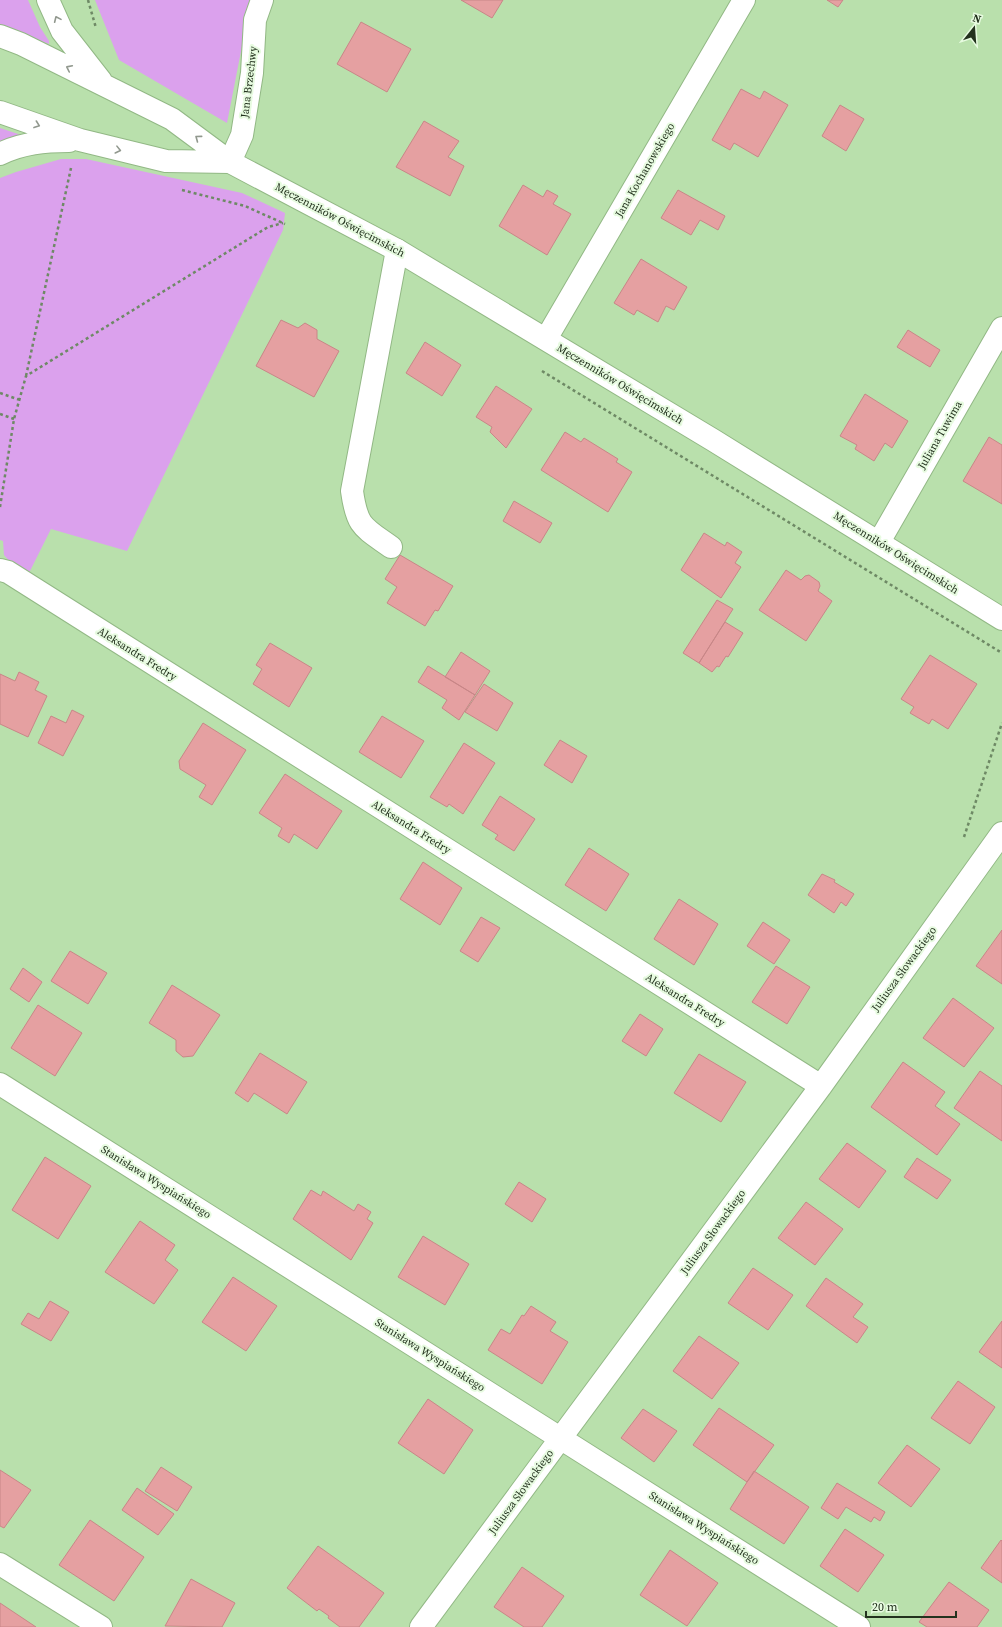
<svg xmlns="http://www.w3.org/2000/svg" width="1002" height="1627" font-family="'Source Serif 4',serif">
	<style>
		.green { fill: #dba1ed }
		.building { fill: #e5a0a1; stroke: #c88687 }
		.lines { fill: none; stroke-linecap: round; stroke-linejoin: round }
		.minor-casing { stroke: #92b885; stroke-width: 24 }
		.major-casing { stroke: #92b885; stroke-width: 24 }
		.path { stroke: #6e8965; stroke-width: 2.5; stroke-dasharray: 3 3; stroke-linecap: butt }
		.minor { stroke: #fff; stroke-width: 22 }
		.major { stroke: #fff; stroke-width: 22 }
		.oneway { stroke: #91988e }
		.labels { text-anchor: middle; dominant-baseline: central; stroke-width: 4; stroke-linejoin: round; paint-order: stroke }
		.street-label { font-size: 11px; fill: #23321e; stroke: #e7fbe0 }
	</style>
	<rect width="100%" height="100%" fill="#b9e0ac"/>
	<!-- green -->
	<path class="green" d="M0 0H28L40 27 49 41V44L0 25Z
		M95 0H251L227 123 119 60Z
		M0 128 21 135 0 145Z
		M61 159H86L242 193 285 213 283 230 127 551 51 529 28 575 12 564 4 555 3 541 0 540V178L16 172Z"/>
	<!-- building -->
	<path class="building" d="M461 0H503L492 18Z
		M827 0H843L838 7Z
		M361 22 411 49 387 92 337 64Z
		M741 89 760 99 764 91 788 105 758 157 734 143 730 150 712 140Z
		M840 105 864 119 846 151 822 136Z
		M424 121 459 141 448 157 464 166 450 196 396 167Z
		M523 185 543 197 547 190 558 196 553 204 571 214 547 255 499 226Z
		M678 190 725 216 718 230 700 220 691 235 661 218Z
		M641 259 687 287 674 310 666 306 658 322 637 310 634 315 614 303Z
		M281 320 298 328 305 323 317 330V339L339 351 314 397 256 366Z
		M908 330 940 350 930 367 897 347Z
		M425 342 461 365 442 396 406 373Z
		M496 386 532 409 506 448 490 432 492 427 476 417Z
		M865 394 908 421 892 448 885 443 874 461 855 449 857 445 840 436Z
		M565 432 581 442 584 438 618 459 616 462 632 472 608 512 541 470Z
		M989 437 1002 445V504L963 481Z
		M514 501 552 523 540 543 503 521Z
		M704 533 725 546 727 542 742 552 735 563 741 567 721 598 681 570Z
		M400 555 453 586 438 611 435 610 425 626 387 603 397 587 385 579Z
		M786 570 801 580 805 576 809 575 819 582 820 586 818 591 832 601 806 641 759 610Z
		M717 600 733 609 699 663 683 653Z
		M725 622 743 633 728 657 726 656 719 667 717 666 712 672 699 663Z
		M270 643 312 668 289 707 253 684 262 669 256 665Z
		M461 652 490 671 475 695 445 677Z
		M930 655 977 684 948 729 932 719 929 724 910 713 914 707 901 699Z
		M428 666 475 695 459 720 442 708 447 700 418 682Z
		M19 672 39 682 35 690 47 696 28 737 0 724V674L15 681Z
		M484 684 513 703 497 731 465 712Z
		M72 710 84 716 63 756 38 743 51 716 66 723Z
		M382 716 424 741 401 778 359 752Z
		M203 723 246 750 212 805 199 797 206 785 180 769 179 761Z
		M560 740 587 756 572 783 544 765Z
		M464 743 495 763 463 814 449 804 447 807 430 797Z
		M285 774 342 811 317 849 294 834 289 843 278 836 282 828 259 813Z
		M500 796 535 819 514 851 495 839 498 835 482 825Z
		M589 848 629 874 606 911 565 885Z
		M423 862 462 888 440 925 400 899Z
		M822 874 835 880 834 882 854 894 846 906 841 902 834 913 808 895Z
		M679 899 718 924 694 965 654 939Z
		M481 917 500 928 478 962 460 951Z
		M763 922 790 940 774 964 747 946Z
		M1002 930V984L976 966Z
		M70 951 107 973 88 1004 51 981Z
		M776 966 810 987 787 1024 752 1002Z
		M23 968 42 982 29 1002 10 989Z
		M172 985 220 1015 193 1056 183 1057 176 1051V1040L149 1023Z
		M953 998 994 1028 964 1067 923 1038Z
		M38 1005 82 1033 55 1076 11 1048Z
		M640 1014 663 1029 646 1056 622 1041Z
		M260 1053 307 1082 287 1114 254 1093 248 1102 235 1093Z
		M699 1054 746 1082 721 1122 674 1093Z
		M903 1062 945 1092 935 1106 960 1124 937 1155 871 1107Z
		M980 1071 1002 1086V1141L954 1108Z
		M847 1143 886 1171 859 1208 819 1179Z
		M45 1157 91 1186 58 1239 12 1210Z
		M917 1158 951 1180 937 1199 904 1177Z
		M519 1182 546 1199 532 1222 505 1204Z
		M311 1190 321 1196 323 1191 354 1211 358 1204 371 1212 367 1219 373 1223 351 1260 293 1219Z
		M806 1202 843 1229 815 1265 778 1238Z
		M140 1221 175 1245 165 1260 178 1270 154 1304 105 1272Z
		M423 1236 469 1264 445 1305 398 1277Z
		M753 1268 793 1295 768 1330 728 1303Z
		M233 1277 277 1306 246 1351 202 1322Z
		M826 1278 863 1304 853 1317 868 1327 857 1343 806 1306Z
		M50 1301 69 1312 51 1341 21 1324 28 1313 39 1319Z
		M531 1306 556 1322 550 1331 568 1342 542 1384 488 1350 501 1329 510 1334 522 1315 524 1316Z
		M1002 1321V1368L979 1352Z
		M699 1336 739 1363 712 1399 673 1371Z
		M958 1381 995 1407 970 1444 931 1418Z
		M428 1399 473 1430 444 1474 398 1443Z
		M719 1408 774 1445 747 1482 693 1445Z
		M643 1409 677 1431 654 1462 621 1438Z
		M907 1445 940 1469 911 1507 878 1483Z
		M161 1467 192 1487 177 1511 145 1491Z
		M0 1470 31 1490 4 1528 0 1526Z
		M754 1471 809 1507 784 1544 730 1509Z
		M837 1483 885 1512 880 1521 874 1517 871 1522 846 1507 838 1519 821 1508Z
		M137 1488 174 1514 158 1535 122 1510Z
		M90 1520 144 1557 114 1601 59 1565Z
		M845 1529 884 1555 858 1592 820 1566Z
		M1001 1540 1002 1541V1583L981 1568Z
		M318 1546 384 1593 359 1627H340L328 1618 329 1616 319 1609 317 1611 287 1588Z
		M670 1550 718 1583 687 1626 640 1595Z
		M522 1567 564 1596 542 1627H524L494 1607Z
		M191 1579 235 1603 222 1627 165 1626Z
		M949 1582 989 1610 977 1627H927L919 1622Z
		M0 1603 36 1627H0Z"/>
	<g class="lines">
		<!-- minor casing -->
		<g class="minor-casing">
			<path id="minor" d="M230 162 242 135 252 73 255 20 262 0
				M546 339 744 0
				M879 542 1002 328
				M391 547C363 527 357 527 352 491L397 250
				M0 570 8 572 821 1086
				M0 1084 859 1627
				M0 1564 101 1627
				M421 1627 821 1086 1002 833"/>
		</g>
		<!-- major casing -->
		<g class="major-casing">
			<path id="major" d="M48 0 62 31 101 81
				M0 36 21 44 172 119 230 162 397 250 713 440 1002 619
				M0 112 80 140 166 161 230 162
				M0 154C22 143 45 141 69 141"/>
		</g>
		<!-- path -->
		<path class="path" d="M88 0 96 28
			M182 190 245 206 285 224
			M542 371 1002 653
			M26 376 71 168
			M0 393 20 400
			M0 414 14 419
			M0 507 14 419 26 376 268 227 283 223
			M964 837 1002 723"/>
		<!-- minor -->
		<use href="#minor" class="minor"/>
		<!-- major -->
		<use href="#major" class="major"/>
	</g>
	<!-- one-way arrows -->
	<defs><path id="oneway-chevron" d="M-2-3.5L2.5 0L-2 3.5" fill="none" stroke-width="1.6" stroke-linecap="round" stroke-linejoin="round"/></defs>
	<g class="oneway">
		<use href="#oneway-chevron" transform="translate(57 19) rotate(-114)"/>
		<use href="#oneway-chevron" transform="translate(69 68) rotate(-154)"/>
		<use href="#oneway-chevron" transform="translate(37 125) rotate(20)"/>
		<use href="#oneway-chevron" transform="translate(198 138) rotate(-143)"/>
		<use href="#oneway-chevron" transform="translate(118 150) rotate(14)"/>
	</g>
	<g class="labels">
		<!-- street labels -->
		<g class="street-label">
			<text transform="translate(249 82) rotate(-83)">Jana Brzechwy</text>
			<text transform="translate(645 170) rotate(-60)">Jana Kochanowskiego</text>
			<text transform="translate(340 220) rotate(28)">Męczenników Oświęcimskich</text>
			<text transform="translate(620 384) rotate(31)">Męczenników Oświęcimskich</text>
			<text transform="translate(940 435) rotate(-60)">Juliana Tuwima</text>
			<text transform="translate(896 553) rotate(32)">Męczenników Oświęcimskich</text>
			<text transform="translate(137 654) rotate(32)">Aleksandra Fredry</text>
			<text transform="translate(411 827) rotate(32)">Aleksandra Fredry</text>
			<text transform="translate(904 969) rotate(-54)">Juliusza Słowackiego</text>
			<text transform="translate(685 1000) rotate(32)">Aleksandra Fredry</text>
			<text transform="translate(156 1182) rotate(32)">Stanisława Wyspiańskiego</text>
			<text transform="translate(713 1232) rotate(-54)">Juliusza Słowackiego</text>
			<text transform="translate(430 1355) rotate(32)">Stanisława Wyspiańskiego</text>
			<text transform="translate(521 1492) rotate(-54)">Juliusza Słowackiego</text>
			<text transform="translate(704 1528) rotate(32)">Stanisława Wyspiańskiego</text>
		</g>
	</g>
	<!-- north arrow -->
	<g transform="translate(974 28) rotate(17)" stroke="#e7fbe0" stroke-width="3" paint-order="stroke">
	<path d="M0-3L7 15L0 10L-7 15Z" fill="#23321e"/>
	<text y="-6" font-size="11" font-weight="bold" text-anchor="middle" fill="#23321e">N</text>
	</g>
	<!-- scale -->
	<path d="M866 1611v6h90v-6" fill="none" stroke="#23321e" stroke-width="2"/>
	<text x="872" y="1611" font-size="12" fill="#23321e" stroke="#e7fbe0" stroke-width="3" paint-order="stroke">20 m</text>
</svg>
